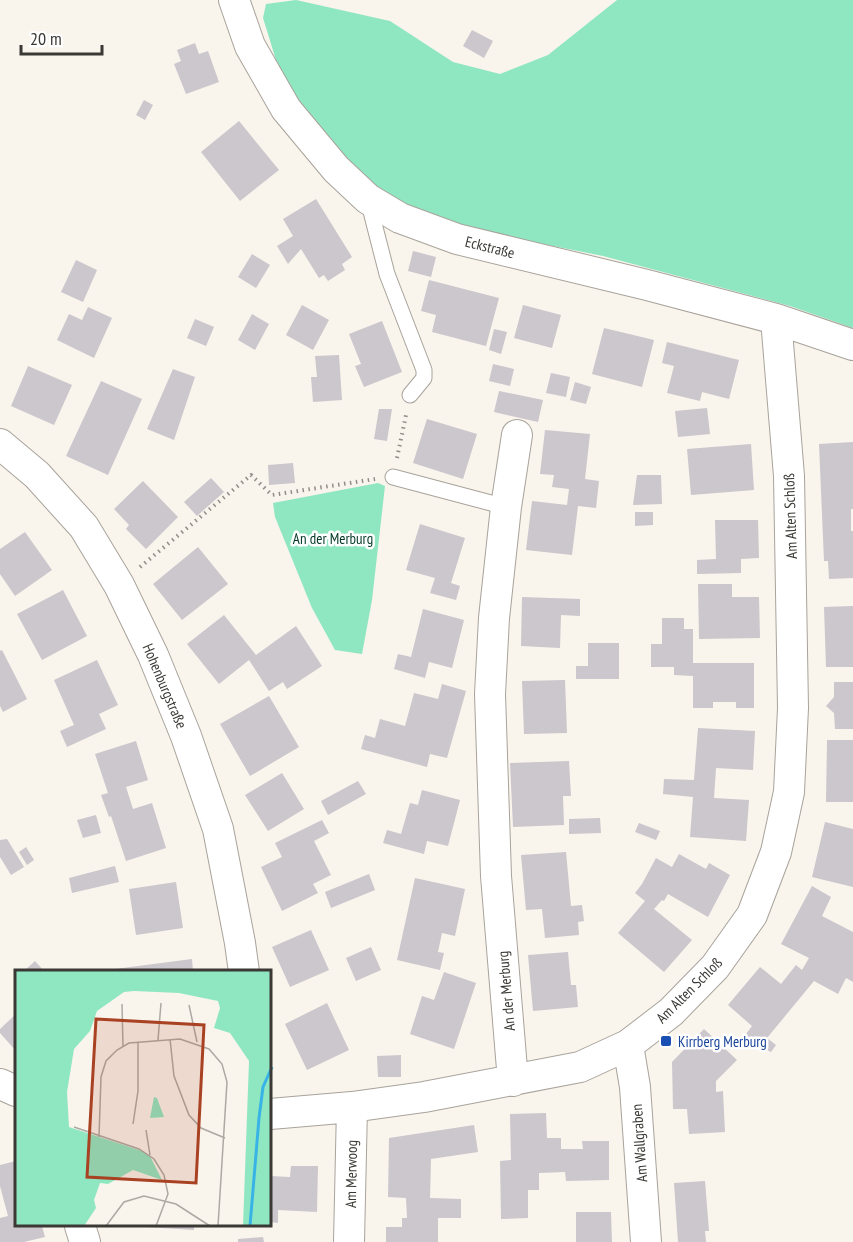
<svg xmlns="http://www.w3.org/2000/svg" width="853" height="1242" font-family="'PT Sans Narrow',sans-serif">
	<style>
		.green { fill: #8fe7c1 }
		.building { fill: #ccc6cd }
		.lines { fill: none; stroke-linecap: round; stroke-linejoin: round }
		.lane-casing { stroke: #a8a39b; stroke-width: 17 }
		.street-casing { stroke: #a8a39b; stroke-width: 32 }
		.path { stroke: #918e88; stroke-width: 4; stroke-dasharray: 1.5 4.5; stroke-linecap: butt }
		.lane { stroke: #fff; stroke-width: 15 }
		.street { stroke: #fff; stroke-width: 30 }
		.transit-dot { fill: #1a4fb4; stroke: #fff; stroke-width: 2 }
		.labels { text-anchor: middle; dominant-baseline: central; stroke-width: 5; stroke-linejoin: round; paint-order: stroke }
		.street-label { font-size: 15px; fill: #3a3935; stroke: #fff }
		.park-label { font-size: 15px; fill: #023827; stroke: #fff }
		.transit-label { font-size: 15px; fill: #164399; stroke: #fff; text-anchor: start }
		.inset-river { fill: none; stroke: #38b3e5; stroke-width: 3 }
		.inset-road { fill: none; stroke: #ada9a3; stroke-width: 1.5 }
		.view { fill: #a94123; fill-opacity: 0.15; stroke: #a94123; stroke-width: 3 }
		.inset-edge { fill: none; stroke: #3a3935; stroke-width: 3 }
	</style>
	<rect width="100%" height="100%" fill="#f9f4ec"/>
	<!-- green -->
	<path class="green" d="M296 0 390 21 453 62 500 74 548 55 617 0H853V328L790 306 603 256 432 222 372 188 303 118 276 60 263 18 266 4Z
		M378 483 385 486 372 600 362 654 335 650 312 608 275 517 273 503Z"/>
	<!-- building -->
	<path class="building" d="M472 30 493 41 484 58 463 46Z
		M195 43 199 54 208 51 219 82 186 94 174 64 181 61 177 50Z
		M144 100 153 105 145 120 136 115Z
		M239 121 279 170 240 201 201 152Z
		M316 199 352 257 342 264 345 270 328 281 324 275 319 278 301 249 288 264 277 246 293 236 283 219Z
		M413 251 436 257 431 277 408 271Z
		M252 254 270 265 256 288 238 277Z
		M76 260 97 270 83 302 61 292Z
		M429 280 499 298 486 346 432 332 436 315 421 311Z
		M302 305 329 320 313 350 286 335Z
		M523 305 561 315 552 348 514 338Z
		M88 307 112 318 94 358 57 340 69 314 82 320Z
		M252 314 269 324 255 350 238 340Z
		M195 319 214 327 206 346 187 338Z
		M382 321 402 372 364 387 355 366 361 364 349 334Z
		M604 328 654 340 642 387 592 374Z
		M494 329 507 332 501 354 489 350Z
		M667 342 739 360 729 399 702 392 700 401 667 393 674 366 662 363Z
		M339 355 342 400 313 402 311 377H317L315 356Z
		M493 364 514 369 510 386 489 381Z
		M28 366 72 385 54 425 11 406Z
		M173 369 195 377 174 440 147 429Z
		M551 373 570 377 566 397 546 393Z
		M101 381 142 399 108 475 66 456Z
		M575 382 591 387 586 404 570 400Z
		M499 391 543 400 538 422 494 412Z
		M707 408 710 434 678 437 675 411Z
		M379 409H392L387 441 374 439Z
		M427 419 477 434 463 479 413 463Z
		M545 430 590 434 585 479 599 481 596 508 578 506 572 555 526 550 532 501 567 505 569 489 552 487 554 475 540 474Z
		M853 442V509H851V531H853V578L829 579 828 561H824L819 444Z
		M751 444 754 490 691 495 687 449Z
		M293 463 295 483 269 485 268 465Z
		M637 475H661L662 504 633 505Z
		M211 478 224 492 197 516 184 502Z
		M143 481 178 517 146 549 126 529 129 525 114 509Z
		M635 512H653V525L635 526Z
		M715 520H758L759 558 741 559V573L697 574V560L716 559Z
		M420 524 465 538 451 583 460 586 456 600 430 593 435 578 406 570Z
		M25 532 52 570 15 596 0 574V549Z
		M198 547 228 584 182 620 153 584Z
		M698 584H732V597H759L760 638 699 639Z
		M63 590 87 636 42 660 17 614Z
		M522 597 580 599V616L561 615 560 648 521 646Z
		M853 606V667H826L824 607Z
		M423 609 464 620 452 668 429 662 425 678 394 669 398 654 411 657Z
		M224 615 256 655 296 626 322 666 287 689 283 682 269 691 249 660 219 684 187 644Z
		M662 618H684V629H693V663H754V708H736V702H713V708H693V676L674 675V667H651V644H662Z
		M588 643H619V679H576V666H588Z
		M2 650 27 699 3 712 0 706V651Z
		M97 660 118 705 99 714 106 729 67 747 60 731 74 725 54 680Z
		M565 680 567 733 524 734 522 681Z
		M834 682H853V729H835L834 713 826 706 834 697Z
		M442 684 466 691 447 758 430 754 427 767 361 749 365 735 375 738 380 719 405 726 414 693 438 699Z
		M269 696 299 747 250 776 220 724Z
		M698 728 755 731 753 770 716 768 714 798 749 800 746 841 690 837 693 797 663 794 664 779 694 780Z
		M827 740H853V802H826Z
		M136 741 148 780 126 787 133 809 152 803 166 848 126 861 111 816 109 817 101 795 108 793 95 754Z
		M569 761 571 796H563L564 825 513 827 510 763Z
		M282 773 304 809 268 831 245 795Z
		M358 781 366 794 328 815 321 801Z
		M422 790 460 800 448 846 427 841 424 854 383 843 387 830 401 834 410 803 418 805Z
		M96 815 101 833 83 838 77 820Z
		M600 818 601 833 569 834V819Z
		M322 820 329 833 314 841 331 875 313 884 318 893 282 911 261 867 282 857 275 843Z
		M825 822 853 829V887L812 877Z
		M639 823 660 831 656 840 635 832Z
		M7 839 24 867 11 875 0 857V840Z
		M26 847 34 860 27 865 19 852Z
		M566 852 571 906 582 905 584 921 578 922 579 935 545 938 542 909 526 910 521 855Z
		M679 854 706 869 709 863 730 875 708 917 668 894 664 901 662 900 654 909 692 940 664 972 618 933 645 901 635 893 642 884 656 858 672 867Z
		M115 866 119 882 72 893 69 878Z
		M369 874 375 890 331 908 325 892Z
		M415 878 465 889 455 936 442 933 438 952 444 953 440 970 397 960Z
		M176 882 183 928 136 935 129 889Z
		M812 886 831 897 822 916 853 932V982L846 978 838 994 814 981 767 1038 776 1045 771 1052 743 1038 752 1026 728 1005 760 967 781 984 796 965 802 970 809 958 781 944Z
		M311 930 329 970 290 987 272 947Z
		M371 947 381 970 356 981 346 958Z
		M568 952 571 985H576L578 1007 533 1011 528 955Z
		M192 959 193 972H115V969Z
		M35 961 45 972H23Z
		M444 972 476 983 454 1049 410 1034 422 996 434 1000Z
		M327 1003 349 1050 307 1070 285 1024Z
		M16 1014V1051L0 1033V1029Z
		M704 1029 737 1060 716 1081V1092L723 1091 725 1132 689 1134 687 1109H673L672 1062Z
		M401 1055V1077H378L377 1056Z
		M546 1113 547 1138H561V1149H583L582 1141H609V1180L566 1181 565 1172 539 1173V1190H528V1218L501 1219 500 1161 511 1160 510 1114Z
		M474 1125 478 1152 431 1159 430 1198 461 1199V1218H438V1242H386V1227H402V1218H407L406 1198 388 1197 389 1138Z
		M16 1161V1226H42L45 1237 24 1242H0V1218L8 1216 0 1186V1165Z
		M291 1166H318L317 1212 278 1210V1223L270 1222V1176L290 1177Z
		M705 1181 709 1231H705L706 1242H678L674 1183Z
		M576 1212H611L612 1242H576Z
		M146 1226H194V1230L146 1227Z
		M263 1237 264 1242H238V1239Z"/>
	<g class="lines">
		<!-- lane casing -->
		<g class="lane-casing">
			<path id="lane" d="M368 200 387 274 424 370V378L410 395
				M393 477 506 507"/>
		</g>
		<!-- street casing -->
		<g class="street-casing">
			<path id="street" d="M234 0 250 46 286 109 336 169 368 199 400 218 457 239 647 285 776 319 853 345
				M0 444 37 475 84 527 119 585 153 655 186 736 218 829 240 943 244 972
				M628 1045 635 1087 646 1242
				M513 1081 496 876 490 694 494 618 506 507 517 435
				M0 1084 16 1091
				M270 1114 352 1107 424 1097 580 1067 628 1045 671 1012 715 967 752 915 776 852 789 792 793 708 789 476 776 319
				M80 1226 85 1242
				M349 1242 352 1107"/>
		</g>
		<!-- path -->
		<path class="path" d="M397 458 406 415
			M140 567 251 475 272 495 375 479"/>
		<!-- lane -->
		<use href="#lane" class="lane"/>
		<!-- street -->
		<use href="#street" class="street"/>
	</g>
	<!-- markers -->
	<rect class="transit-dot" x="660" y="1035" width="12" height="12" rx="3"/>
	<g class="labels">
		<!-- street labels -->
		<g class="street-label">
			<text transform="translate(490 247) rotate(14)">Eckstraße</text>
			<text transform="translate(790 516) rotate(-92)">Am Alten Schloß</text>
			<text transform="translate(165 686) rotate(67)">Hohenburgstraße</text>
			<text transform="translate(689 990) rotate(-45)">Am Alten Schloß</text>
			<text transform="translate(506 991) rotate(-95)">An der Merburg</text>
			<text transform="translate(639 1143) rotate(-94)">Am Wallgraben</text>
			<text transform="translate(351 1174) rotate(-89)">Am Merwoog</text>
		</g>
		<!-- park labels -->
		<g class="park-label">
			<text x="333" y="538">An der Merburg</text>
		</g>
		<!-- transit labels -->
		<g class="transit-label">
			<text x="678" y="1041">Kirrberg Merburg</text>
		</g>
	</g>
	<!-- overview -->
	<g transform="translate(15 970)">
		<rect width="256" height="256" fill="#f9f4ec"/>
		<path d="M0 0H256V256H228L234 91 215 63 199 58 205 38 203 31 164 23 119 21 109 22 82 41 75 61 59 79 52 122 54 157 127 181 135 186 147 210 118 200 93 214 85 213 79 230 81 238 69 256H0ZM139 127 142 128 149 147 135 148Z" fill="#8fe7c1"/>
		<path class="inset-river" d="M235 256 244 148 248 117 257 97"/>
		<path class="inset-road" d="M107 34 108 76M174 35 182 72M155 69 159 106 174 145 186 158 210 168M143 70 146 33M118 154 123 121V72M59 157 124 179 139 189 149 205 153 224 141 256M131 160 135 185M84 167 86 107 91 91 102 80 114 73 165 69 194 79 207 94 212 112 203 256M91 256 109 232 129 226 161 234 195 256"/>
		<path class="view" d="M81 49 189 55 181 213 72 207Z"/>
		<rect width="256" height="256" class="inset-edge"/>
	</g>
	<!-- scale -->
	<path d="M21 45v9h81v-9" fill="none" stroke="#3a3935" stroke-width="3"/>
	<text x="30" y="45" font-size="18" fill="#3a3935" stroke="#ffffff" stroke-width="4.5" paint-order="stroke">20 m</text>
</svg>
